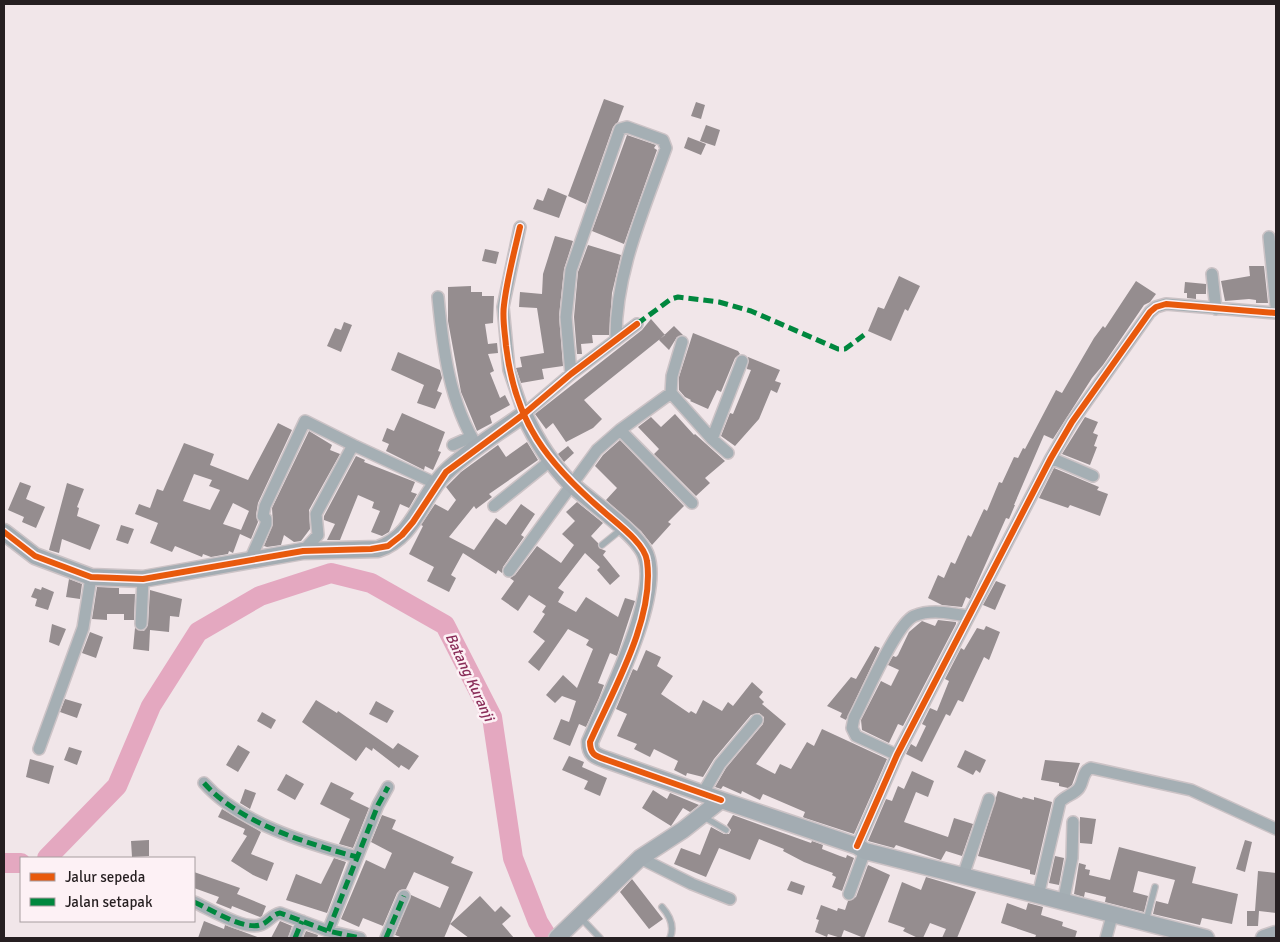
<svg xmlns="http://www.w3.org/2000/svg" width="1280" height="942" font-family="Signika,sans-serif">
	<style>
		.lines { fill: none; stroke-linecap: round; stroke-linejoin: round }
		.river { stroke: #e4a8c0; stroke-width: 20 }
		.building { fill: #958d8f; fill-rule: evenodd }
		.lane-casing { stroke: #ccc3c6; stroke-width: 8 }
		.street-casing { stroke: #ccc3c6; stroke-width: 14 }
		.secondary-casing { stroke: #ccc3c6; stroke-width: 19 }
		.lane { stroke: #a5afb4; stroke-width: 5.5 }
		.street { stroke: #a5afb4; stroke-width: 11 }
		.secondary { stroke: #a3acb2; stroke-width: 16 }
		.quiet { stroke: #00873e; stroke-width: 5; stroke-dasharray: 10 5; stroke-linecap: butt }
		.cycleway-casing { stroke: #fdf1f5; stroke-width: 9 }
		.cycleway { stroke: #e8590c; stroke-width: 6 }
		.labels { text-anchor: middle; dominant-baseline: central; stroke-width: 5; stroke-linejoin: round; paint-order: stroke }
		.water-label { font-size: 15px; font-style: italic; fill: #8a2d59; stroke: #fdf1f5 }
	</style>
	<rect width="100%" height="100%" fill="#f1e6e9"/>
	<g class="lines">
		<!-- river -->
		<path class="river" d="M47 858 117 786 151 706 198 632 260 596 331 573 371 583 445 625 492 717 513 858 538 922 548 938
			M4 863H21"/>
	</g>
	<!-- building -->
	<path class="building" d="M604 99 624 106 618 122 613 127 586 204 568 196Z
		M696 102 705 105 701 119 691 116Z
		M706 125 720 130 715 146 700 141Z
		M627 135 656 145 654 148 657 150 624 244 592 231Z
		M688 137 706 144 701 155 684 148Z
		M548 188 567 196 559 218 533 209 537 199 543 201Z
		M555 236 573 241 564 269 559 316 563 366 542 369 544 379 521 383 516 368 522 367 520 357 544 353 537 308 519 307 520 292 542 294 543 274Z
		M588 245 621 255 612 293 609 335H592L593 343 581 344 582 354H577L574 317 578 272Z
		M485 249 499 252 496 264 482 261Z
		M1249 266H1264L1268 303H1256V300L1249 299 1225 301 1221 281 1250 276Z
		M899 276 920 286 908 311 905 309 891 341 868 331 878 307 884 309Z
		M1136 281 1156 294 1150 302 1144 305 1103 365 1092 378 1053 439 1044 435 1014 505H1015L1009 519 1006 518 970 599 966 597 962 607 942 605 928 598 938 575 944 578 951 562 955 564 968 535 971 537 984 509 987 511 999 482 1002 483 1014 457 1018 458 1023 448 1025 449 1056 390 1062 393 1094 338 1103 326 1105 328Z
		M1185 282 1206 284V294H1196V299L1187 298V293H1184Z
		M471 286V292H482V296H494L493 323 485 324 488 344 497 343 498 353 488 354 494 371 490 373 500 398 505 395 510 405 490 416 492 423 477 431 461 392 448 321V287Z
		M651 319 665 335 584 400 602 419 593 428 566 442 553 423 546 429 535 414 642 330Z
		M344 322 352 325 341 352 327 346 335 328 341 330Z
		M674 326 683 335 677 337 669 350 659 340Z
		M693 333 738 351 740 354 735 358 721 392 717 390 708 409 690 401 691 400 685 397 679 390V377Z
		M398 352 440 370 442 378 437 391 442 393 435 409 417 403 424 385 391 370Z
		M748 357 780 370 775 381 781 383 777 393 771 390 759 419 735 446 721 436 730 413 733 414 751 370 747 369Z
		M402 413 445 432 438 451 441 452 433 470 425 466 424 470 386 451 389 444 382 441 387 428 394 431Z
		M675 414 694 435 695 434 725 461 705 478 710 483 696 496 654 454 659 449 638 427 651 417 661 427Z
		M1085 417 1098 422 1093 433 1098 435 1094 446 1097 447 1090 465 1062 454Z
		M278 423 292 430 258 503 256 515 258 522 251 539 240 534 233 553 229 551 228 554 211 557 203 554 202 557 175 546 172 552 150 543 158 523 135 514 139 504 150 508 157 489 163 491 184 443 214 454 210 465 248 480ZM194 474 212 480 209 486 220 490 210 510 183 501ZM233 503 249 511 241 530 223 524Z
		M309 431 332 445 330 450 340 454 309 510 310 529 301 541 294 542 284 535 281 545 267 547 264 546 273 524 272 508Z
		M620 440 684 506 668 522 671 524 652 545 641 531 606 500 617 488 595 466 603 455Z
		M527 442 538 460 489 494 492 497 476 509 474 506 449 537 474 550 496 518 506 525 521 504 535 514 521 535 524 537 503 567 502 573 498 570 496 574 463 553 451 575 456 578 449 592 427 581 434 567 409 554 423 526 421 525 435 504 448 511 456 500 446 487 461 472 498 445 506 457Z
		M568 446 574 453 564 462 558 454Z
		M356 456 365 460 364 462 415 482 411 492 417 494 409 508 400 504 389 532 382 536 371 532 380 511 372 508 374 502 358 495 340 540H327L335 524 324 520V516Z
		M1054 468 1099 487 1097 490 1108 494 1100 516 1070 505 1068 508 1039 498Z
		M20 482 31 486 26 499 45 507 36 528 22 522 24 517 8 510Z
		M67 483 84 489 77 507 79 508 77 516 100 525 90 550 62 539 59 553 49 550Z
		M577 502 603 523 591 536 598 543 599 548 606 551 603 555 620 576 610 585 597 570 600 567 585 553 558 588 564 592 558 602 576 612 586 597 618 617 625 598 635 601 617 656 610 653 598 683 604 685 599 698 586 727 579 724 570 746 553 739 561 719 569 722 576 701 562 696 555 703 546 695 563 675 577 688 593 649 586 645 589 640 568 629 539 671 528 662 545 641 533 632 545 614 542 612 546 606 529 595 518 611 501 599 514 581 510 578 515 575 537 546 561 563 574 545 562 534 575 521 566 512Z
		M121 525 134 529 128 544 116 540Z
		M69 579 82 584 80 599 66 597Z
		M996 581 1006 585 995 610 983 605Z
		M42 587 54 592 48 610 35 606 37 599 31 597 35 588 41 590Z
		M97 587 119 588V594H135L134 620H124V614H107V620L92 619Z
		M150 590 182 599 179 617 170 616 169 632 150 630 149 651 133 649 135 628 144 631 148 625Z
		M938 620 956 622V624L903 726 898 724 889 743 862 730 861 720 881 681 891 686 899 670 888 665 893 656 896 657 898 655 909 632 922 621 935 626Z
		M52 624 66 629 59 646 49 642Z
		M986 626 1000 632 989 660 984 657 963 702 958 700 950 716 946 714 922 762 906 754 911 744 916 747 926 726 922 724 930 708 937 711 949 681 945 679 961 648 964 650 977 628 984 630Z
		M90 632 103 637 96 658 82 653Z
		M875 646 880 648 846 720 840 717 842 713 827 706 851 677 856 679Z
		M646 650 661 657 657 666 673 676 661 694 689 713 691 711 696 714 703 700 722 711 728 702 733 706 752 682 763 692 759 697 764 702 762 704 786 724 756 764 775 774 780 764 791 769 807 742 814 746 822 729 887 759 854 834 805 818 803 817 805 812 763 794 760 800 742 791 741 794 723 786 721 789 715 787 726 768 763 724 764 717 759 713 751 715 714 759 703 777 687 773 686 776 674 770 678 761 654 749 650 757 634 749 637 744 617 736 627 714 616 709 633 669 637 671Z
		M65 699 82 704 77 718 60 712Z
		M316 700 337 713 338 711 393 749 398 743 419 756 409 770 401 765 399 768 373 748 372 751 366 747 356 761 302 722Z
		M376 701 394 711 387 723 369 714Z
		M262 712 276 720 271 729 257 721Z
		M238 745 250 752 238 772 226 765Z
		M69 747 82 751 77 765 64 760Z
		M965 750 986 760 980 773 976 770 973 775 957 767Z
		M569 756 584 762 582 767 607 778 600 796 584 789 588 781 562 770Z
		M30 759 54 766 49 784 26 777Z
		M1045 760 1080 763 1072 785 1068 788 1059 786V783L1041 780Z
		M912 771 934 781 928 797 916 792 904 822 948 837 954 818 973 824 962 856 946 851 941 860 896 845 894 848 868 841 886 799 892 801 898 786 904 789Z
		M286 774 304 784 295 800 277 790Z
		M331 782 354 793 350 799 369 808 353 848 339 844 350 819 320 804Z
		M245 789 256 793 250 809 240 803Z
		M653 790 667 799 670 793 699 805 690 812 683 808 671 826 642 808Z
		M998 791 1022 799 1023 797 1034 800V797L1052 802 1035 875 1030 874V870L978 856Z
		M222 809 261 832 251 854 274 863 267 881 253 875 231 861 247 836 243 834 245 829 218 817Z
		M382 815 396 820 392 829 454 857 451 863 473 872 450 924 480 896 495 912 501 906 511 916 502 924 514 938H469L450 924 444 938H403L395 935 411 895 440 908 449 887 414 872 406 889 400 890 397 893 383 926 363 918 359 927 341 919 366 860 385 869 392 853 371 842Z
		M733 815 811 843 812 841 823 845 822 849 840 856 846 858 847 855 854 858 842 891 832 887 836 877 832 875 833 873 804 862 783 851 784 849 759 839 750 860 719 848 706 877 674 864 681 848 700 855 711 827 724 834H729L731 830 727 825Z
		M1080 817 1096 819 1092 844 1080 843Z
		M149 840V856L132 857 131 841Z
		M1245 840 1252 842 1245 872 1236 869Z
		M1119 847 1196 867 1192 883 1238 894 1232 924 1202 918 1200 925 1153 914 1156 901 1168 904 1175 880 1138 871 1133 892 1148 896 1144 912 1105 902 1106 897 1085 892 1084 897 1074 894 1079 863 1086 865 1085 869 1090 870 1089 875 1110 880Z
		M1055 856 1064 858 1059 885 1049 883Z
		M334 858 346 862 327 913 286 900 296 874 321 884Z
		M868 865 890 875 864 938 844 930 841 938 828 934 827 937 815 932 819 920 816 919 821 905 837 911 838 908 845 910 848 901 856 897Z
		M1258 871 1276 873V913L1259 911 1258 926H1247V911H1255Z
		M194 872 240 888 237 894 266 906 262 916 260 917 232 906 231 909 216 903 219 897 194 888Z
		M926 877 976 892 957 938H942L946 929 930 923 923 938H918L903 931 905 928 888 922 902 882 921 890Z
		M632 879 663 919 649 929 620 892Z
		M791 881 805 886 802 895 787 890Z
		M1007 903 1026 910 1028 903 1043 907 1041 915 1063 922 1062 926 1077 931 1075 938H1035L1036 935 1001 923Z
		M204 921 224 929 225 925 260 938H198Z
		M280 921 292 926 288 938H271Z
		M306 931 318 935 317 938H303Z"/>
	<g class="lines">
		<!-- lane casing -->
		<g class="lane-casing">
			<path id="lane" d="M602 545 623 528
				M704 817 726 830
				M662 907C670 916 675 926 670 938
				M581 918 600 938
				M1146 921 1155 887"/>
		</g>
		<!-- street casing -->
		<g class="street-casing">
			<path id="street" d="M520 227 503 307 509 370 524 414 571 374 637 324
				M1269 237 1276 306
				M1212 274 1216 309
				M438 297C443 349 449 402 478 448
				M571 374 566 317 571 270 620 129 627 127 663 140 666 148C644 210 615 273 616 340
				M671 393 672 376 682 342
				M620 430 692 503
				M712 439 742 361
				M453 445 471 437
				M1051 458 1093 476
				M494 506 550 461
				M303 551 318 535 316 514 353 445 437 484
				M250 560 266 524V519L263 516 265 506 305 421 353 445
				M509 571 597 450 620 430 671 393 712 439 728 453
				M141 624 143 579
				M39 749 83 628 91 577
				M897 755 856 736 852 728 854 718C865 698 896 624 914 616 931 609 950 613 967 616
				M204 783C239 823 306 843 357 857
				M703 793 720 764 757 720
				M857 846 897 755 1051 458 1072 422 1150 312 1156 307 1166 304 1276 313
				M640 858 692 884 730 899
				M963 876 989 799
				M849 894 865 851
				M1038 896 1060 802C1065 796 1075 794 1079 788 1084 781 1082 771 1091 768L1191 790 1276 829
				M194 902C210 909 243 930 260 925 268 923 271 915 280 913L328 931 360 938
				M1063 903 1072 858 1073 822
				M328 931 378 805 388 787
				M295 938 302 921
				M386 938 404 896
				M1106 938 1112 916"/>
		</g>
		<!-- secondary casing -->
		<g class="secondary-casing">
			<path id="secondary" d="M4 532 35 556 91 577 143 579 303 551 378 549C415 537 421 496 446 472 469 450 498 433 524 414 536 440 550 463 570 483 589 501 639 534 646 556 661 598 607 702 590 742 590 755 596 756 607 760L721 800
				M557 938 640 858 683 830 721 800 857 846 865 851 1206 938
				M1264 938 1276 934"/>
		</g>
		<!-- lane -->
		<use href="#lane" class="lane"/>
		<!-- street -->
		<use href="#street" class="street"/>
		<!-- secondary -->
		<use href="#secondary" class="secondary"/>
		<!-- quiet -->
		<path class="quiet" d="M637 324 671 299 678 297 719 302 751 311 838 349H845L864 335
			M204 783C239 823 306 843 357 857
			M194 902C210 909 243 930 260 925 268 923 271 915 280 913L328 931 360 938
			M328 931 378 805 388 787
			M295 938 302 921
			M386 938 404 896"/>
		<!-- cycleway casing -->
		<g class="cycleway-casing">
			<path id="cycleway" d="M520 227C514 253 507 279 504 305 502 318 505 333 506 346 515 422 547 463 603 511 615 522 645 543 647 561 655 619 613 690 590 742 590 755 596 756 607 760L721 800
				M4 532 35 556 91 577 143 579 303 551 371 549 388 546 402 535 413 522 446 472 524 414 571 374 637 324
				M857 846 897 755 1051 458 1072 422 1150 312 1156 307 1166 304 1276 313"/>
		</g>
		<!-- cycleway -->
		<use href="#cycleway" class="cycleway"/>
	</g>
	<g class="labels">
		<!-- water labels -->
		<g class="water-label">
			<text transform="translate(470 677) rotate(65)">Batang Kuranji</text>
		</g>
	</g>
	<!-- border -->
	<rect width="1280" height="942" fill="none" stroke="#261f21" stroke-width="10"/>
	<!-- legend -->
	<rect x="20" y="857" width="175" height="65" fill="#fdf1f5" stroke="#a79da0"/>
	<rect x="30" y="873" width="25" height="8" fill="#e8590c" stroke="#a79da0"/>
	<text x="65" y="882" font-size="15" fill="#261f21">Jalur sepeda</text>
	<rect x="30" y="898" width="25" height="8" fill="#00873e" stroke="#a79da0"/>
	<text x="65" y="907" font-size="15" fill="#261f21">Jalan setapak</text>
</svg>
